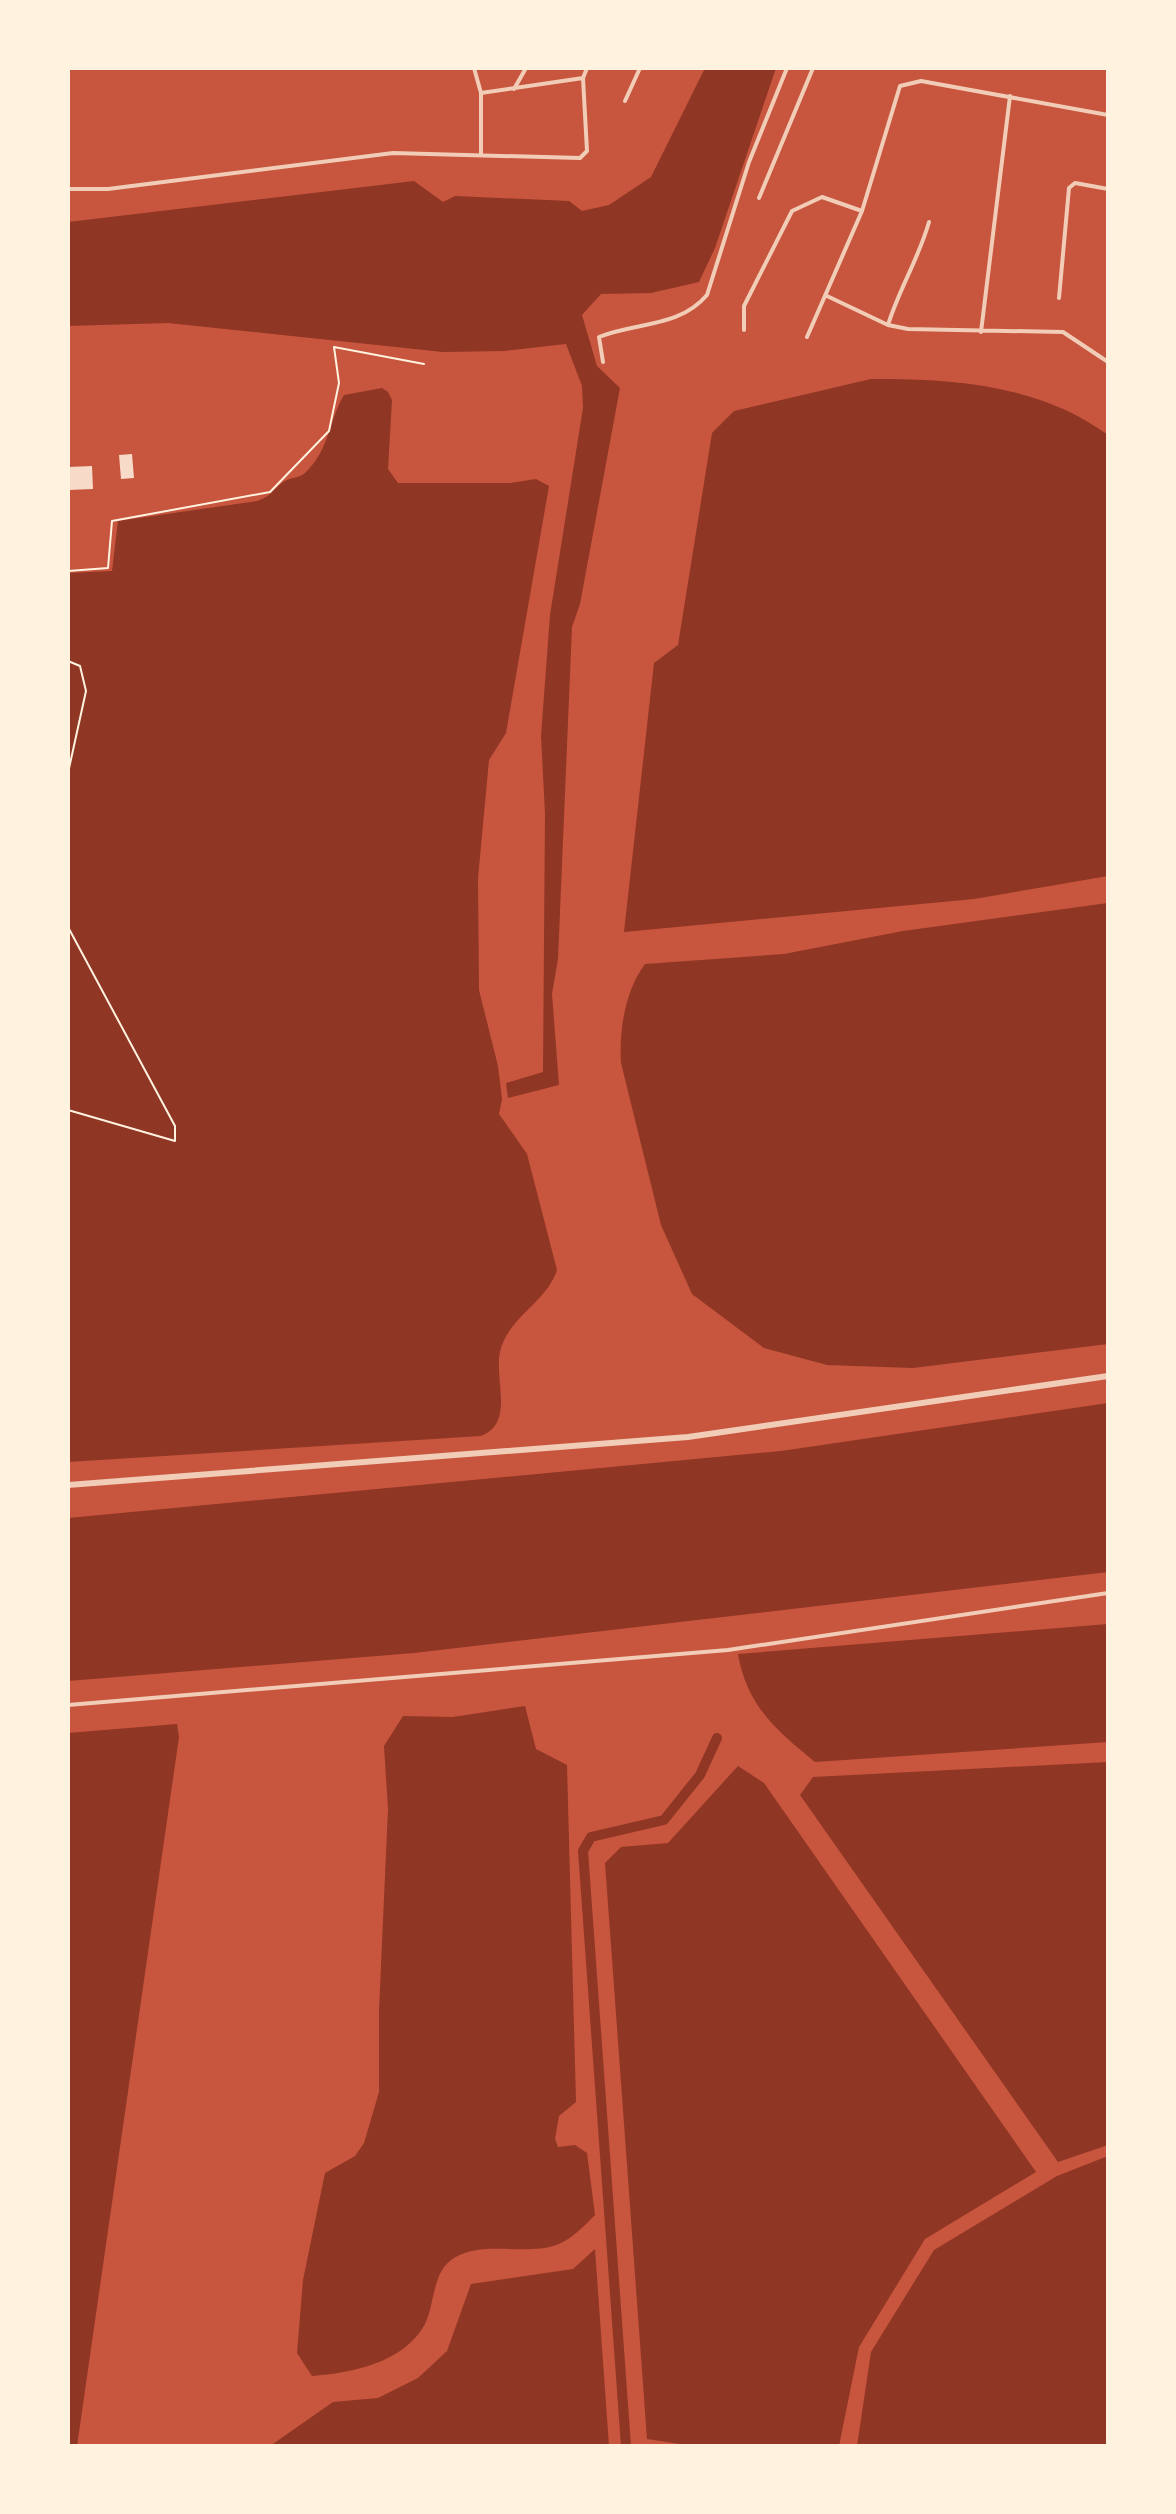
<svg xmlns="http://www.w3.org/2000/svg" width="1176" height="2514" font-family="'Source Serif 4',serif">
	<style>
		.water { fill: #8f3625 }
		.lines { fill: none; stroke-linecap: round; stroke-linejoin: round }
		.canal { stroke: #8f3625; stroke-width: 10 }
		.building { fill: #f7dbc8 }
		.path { stroke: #fff3e0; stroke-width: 2 }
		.minor { stroke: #f1ccb7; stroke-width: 4 }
		.tertiary { stroke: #f1ccb7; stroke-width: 6 }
	</style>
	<rect width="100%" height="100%" fill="#c8553d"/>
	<!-- water -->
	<path class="water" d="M705 68H776L715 248 699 282 651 293 601 294 582 315 597 366 620 388 580 604 572 627 558 959 552 994 559 1085 508 1098 506 1083 543 1072 545 813 541 736 550 615 583 408 582 386 566 344 504 351 443 352 168 323 68 326V222L414 181 443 202 455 196 569 201 582 211 609 205 651 177Z
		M871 379C952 378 1040 385 1108 435V876L974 899 624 932 654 663 678 645 712 433 734 411Z
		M382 388 388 392 392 400 388 469 398 483H510L536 479 549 486 506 733 489 760 478 878 479 990 498 1066 502 1099 499 1114 527 1154 557 1270C547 1302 507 1318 500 1352 494 1380 515 1423 481 1436L68 1462V573L112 571 118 521 257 501C270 497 273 490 282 483 289 477 298 479 305 473 329 451 329 420 344 395Z
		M1108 903V1344L913 1368 827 1365 764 1348 692 1294 661 1225 621 1063C619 1030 625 991 645 964L784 954 903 931Z
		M1108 1403V1572L414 1653 68 1681V1518L781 1451Z
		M1108 1624V1742L815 1762C776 1730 747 1706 738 1654Z
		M525 1706 536 1749 567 1765 576 2102 559 2116 555 2139 558 2147 575 2145 587 2153 595 2215C584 2226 571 2240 556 2245 524 2256 484 2240 454 2258 432 2271 435 2304 425 2324 404 2363 351 2373 312 2376L297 2353 303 2280 325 2173 355 2156 364 2143 379 2092V2010L388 1809 384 1746 403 1716 453 1717Z
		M177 1724 179 1737 77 2446H68V1733Z
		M1108 1762V2145L1058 2162 800 1795 813 1777Z
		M738 1766 764 1783 1036 2172 925 2239 859 2347 839 2446H693L647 2439 605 1863 621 1847 668 1843Z
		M1108 2156V2446H857L871 2352 934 2250 1057 2176Z
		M595 2249 609 2446H270L333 2402 378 2398 418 2378 447 2351 471 2284 573 2269Z"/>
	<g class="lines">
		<!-- canal -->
		<path class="canal" d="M626 2446 583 1851 591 1837 664 1820 700 1775 717 1738"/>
	</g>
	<!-- building -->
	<path class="building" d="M132 454 134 478 121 479 119 455Z
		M92 466 93 489 68 490V467Z"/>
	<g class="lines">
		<!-- path -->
		<path class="path" d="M68 571 108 568 112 521 270 492 329 431 339 383 334 347 424 364
			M68 661 80 666 86 691 68 773
			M68 927 175 1126V1141L68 1110"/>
		<!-- minor -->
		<path class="minor" d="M474 68 481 93V155
			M514 89 526 68
			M481 93 583 78
			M625 101 640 68
			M68 189H108L393 153 580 158 587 151 583 78 587 68
			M759 198 813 68
			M827 296 888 325 908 329 1063 332 1108 362
			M1059 298 1069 188 1075 183 1108 189
			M888 325C899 289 919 258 929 222
			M744 330V306L792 211 822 197 862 211
			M981 332 1010 96
			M807 337 862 211 900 86 921 81 1108 115
			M603 362 599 337C636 322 679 328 707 295L749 162 787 68
			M68 1705 728 1650 1108 1593"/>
		<!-- tertiary -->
		<path class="tertiary" d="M68 1485 688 1437 1108 1376"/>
	</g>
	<!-- border -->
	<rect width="1176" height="2514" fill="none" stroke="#fff3e0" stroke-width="140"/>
</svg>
